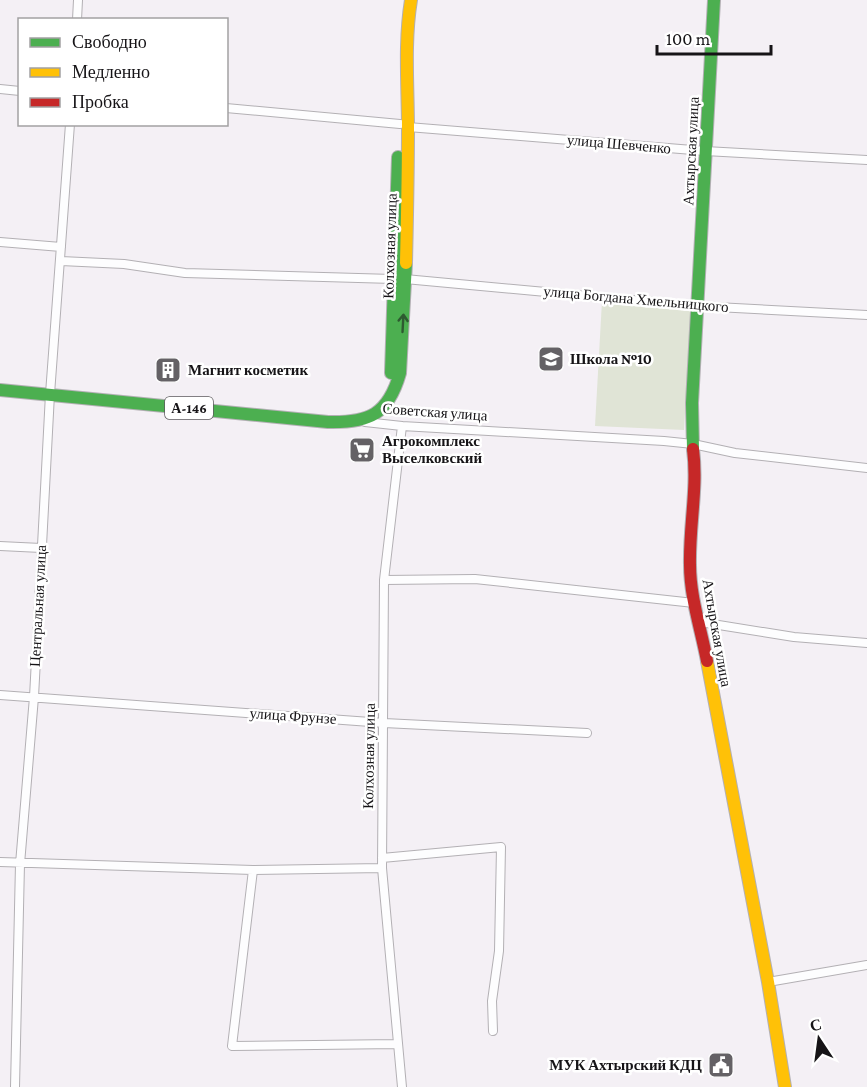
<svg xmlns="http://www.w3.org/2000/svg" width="867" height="1087" font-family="'Crimson Pro',serif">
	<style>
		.green { fill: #e0e4d6 }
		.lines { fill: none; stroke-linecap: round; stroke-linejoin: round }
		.street-casing { stroke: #b3b0b4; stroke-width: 10 }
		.fast-casing { stroke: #b3b0b4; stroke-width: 14 }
		.slow-casing { stroke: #b3b0b4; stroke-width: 14 }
		.jam-casing { stroke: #b3b0b4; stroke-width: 14 }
		.street { stroke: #fdfdfe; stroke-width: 8 }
		.fast { stroke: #4caf50; stroke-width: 12 }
		.slow { stroke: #ffc107; stroke-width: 12 }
		.jam { stroke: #c62828; stroke-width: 12 }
		.oneway { stroke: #2e5a31 }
		.labels { text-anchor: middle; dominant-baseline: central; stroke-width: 5; stroke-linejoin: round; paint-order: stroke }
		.shield { fill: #fff; stroke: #5c5a5d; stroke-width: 1.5 }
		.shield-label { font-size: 14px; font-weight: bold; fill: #161417 }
		.street-label { font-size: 15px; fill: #161417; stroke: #fff }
		.poi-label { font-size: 15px; font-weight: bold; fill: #161417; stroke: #fff; text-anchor: start }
	</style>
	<rect width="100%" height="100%" fill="#f4f0f5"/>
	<!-- green -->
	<path class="green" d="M602 301 691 308 684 430 595 426Z"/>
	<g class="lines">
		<!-- street casing -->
		<g class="street-casing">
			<path id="street" d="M77 20 78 0
				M0 89 20 91
				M226 108 400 124
				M408 127 705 151 867 160
				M0 242 61 247
				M61 261 124 264 185 273 393 279
				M405 279 697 306 867 315
				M365 422 402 426 664 441 693 444 735 453 867 468
				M402 426 384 580 382 868 402 1087
				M0 546 41 548
				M384 580 475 579 694 603
				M700 622 794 637 867 643
				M0 695 384 723 587 733
				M382 858 501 847 499 951 492 1001 493 1031
				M0 862 253 870 382 868
				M253 870 232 1046 397 1044
				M768 982 867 965
				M15 1087 20 864 34 697 50 394 70 124"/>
		</g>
		<!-- fast casing -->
		<g class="fast-casing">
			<path id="fast" d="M391 373 398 157
				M0 390 328 422C369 423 388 415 400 373L406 263
				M693 449 692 403 714 0"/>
		</g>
		<!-- slow casing -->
		<g class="slow-casing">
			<path id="slow" d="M406 263C407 218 408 174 408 129 408 86 404 43 411 0
				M707 661 768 982 785 1087"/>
		</g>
		<!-- jam casing -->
		<g class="jam-casing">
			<path id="jam" d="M693 449C698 488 689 526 690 565 690 597 701 629 707 661"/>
		</g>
		<!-- street -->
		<use href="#street" class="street"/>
		<!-- fast -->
		<use href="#fast" class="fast"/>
		<!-- slow -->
		<use href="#slow" class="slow"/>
		<!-- jam -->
		<use href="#jam" class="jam"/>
	</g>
	<!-- one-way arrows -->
	<defs><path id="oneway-shaft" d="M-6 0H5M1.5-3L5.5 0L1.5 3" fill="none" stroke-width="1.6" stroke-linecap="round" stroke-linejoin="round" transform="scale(1.5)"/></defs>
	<use class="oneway" href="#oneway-shaft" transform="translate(403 323) rotate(-87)"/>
	<!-- icons -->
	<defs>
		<g id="school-square" transform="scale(1.35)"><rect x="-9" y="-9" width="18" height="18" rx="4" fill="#646165" stroke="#fff"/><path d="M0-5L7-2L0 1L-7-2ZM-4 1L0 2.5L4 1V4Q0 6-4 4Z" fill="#fff"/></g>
		<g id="building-square" transform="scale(1.35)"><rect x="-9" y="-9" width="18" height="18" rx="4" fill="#646165" stroke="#fff"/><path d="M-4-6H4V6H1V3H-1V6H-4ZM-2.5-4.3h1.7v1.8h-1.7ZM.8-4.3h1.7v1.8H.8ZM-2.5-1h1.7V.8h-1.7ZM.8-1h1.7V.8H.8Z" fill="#fff"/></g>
		<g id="supermarket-square" transform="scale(1.35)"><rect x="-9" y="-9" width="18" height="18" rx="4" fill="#646165" stroke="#fff"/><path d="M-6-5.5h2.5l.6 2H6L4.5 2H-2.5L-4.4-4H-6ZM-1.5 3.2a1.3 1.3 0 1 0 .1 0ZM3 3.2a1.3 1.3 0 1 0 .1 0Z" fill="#fff"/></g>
		<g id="civic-square" transform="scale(1.35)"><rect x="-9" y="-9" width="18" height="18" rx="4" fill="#646165" stroke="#fff"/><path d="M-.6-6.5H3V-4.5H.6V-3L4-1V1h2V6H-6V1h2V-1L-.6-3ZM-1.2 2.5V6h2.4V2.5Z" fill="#fff"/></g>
	</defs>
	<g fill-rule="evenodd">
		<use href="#school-square" x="551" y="359"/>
		<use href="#building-square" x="168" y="370"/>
		<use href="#supermarket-square" x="362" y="450"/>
		<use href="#civic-square" x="721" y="1065"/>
	</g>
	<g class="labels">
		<!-- shield labels -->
		<rect class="shield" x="165" y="397" width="48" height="22" rx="4.5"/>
		<g class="shield-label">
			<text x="189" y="408">А-146</text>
		</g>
		<!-- street labels -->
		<g class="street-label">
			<text transform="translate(619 144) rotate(5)">улица Шевченко</text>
			<text transform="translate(691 151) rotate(-87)">Ахтырская улица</text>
			<text transform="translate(390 246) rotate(-88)">Колхозная улица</text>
			<text transform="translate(636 299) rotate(5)">улица Богдана Хмельницкого</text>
			<text transform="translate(435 412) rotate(4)">Советская улица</text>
			<text transform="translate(38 606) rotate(-87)">Центральная улица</text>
			<text transform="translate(717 633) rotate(80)">Ахтырская улица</text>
			<text transform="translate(293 716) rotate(4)">улица Фрунзе</text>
			<text transform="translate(369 756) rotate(-89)">Колхозная улица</text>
		</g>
		<!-- poi labels -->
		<g class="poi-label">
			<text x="570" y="359">Школа №10</text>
			<text x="188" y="370">Магнит косметик</text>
			<text x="382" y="441">Агрокомплекс<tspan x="382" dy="17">Выселковский</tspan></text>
			<text x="702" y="1065" text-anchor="end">МУК Ахтырский КДЦ</text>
		</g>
	</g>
	<!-- legend -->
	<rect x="18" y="18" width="210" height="108" fill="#ffffff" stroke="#a2a1a2" stroke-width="1.5"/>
	<rect x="30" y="38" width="30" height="9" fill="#4caf50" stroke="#a2a1a2" stroke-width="1.5"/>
	<text x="72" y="48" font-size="18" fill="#161417">Свободно</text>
	<rect x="30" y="68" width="30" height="9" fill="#ffc107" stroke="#a2a1a2" stroke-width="1.5"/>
	<text x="72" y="78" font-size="18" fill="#161417">Медленно</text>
	<rect x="30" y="98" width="30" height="9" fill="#c62828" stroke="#a2a1a2" stroke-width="1.5"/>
	<text x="72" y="108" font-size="18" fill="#161417">Пробка</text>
	<!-- north arrow -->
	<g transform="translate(819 1039) rotate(347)" stroke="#ffffff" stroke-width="4.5" paint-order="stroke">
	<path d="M0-4.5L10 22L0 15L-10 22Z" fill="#161417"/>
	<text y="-9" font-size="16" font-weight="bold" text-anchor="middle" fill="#161417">С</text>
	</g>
	<!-- scale -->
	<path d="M657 45v9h114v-9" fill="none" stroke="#161417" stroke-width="3"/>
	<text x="666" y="45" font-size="18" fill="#161417" stroke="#ffffff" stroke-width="4.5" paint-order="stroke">100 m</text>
</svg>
